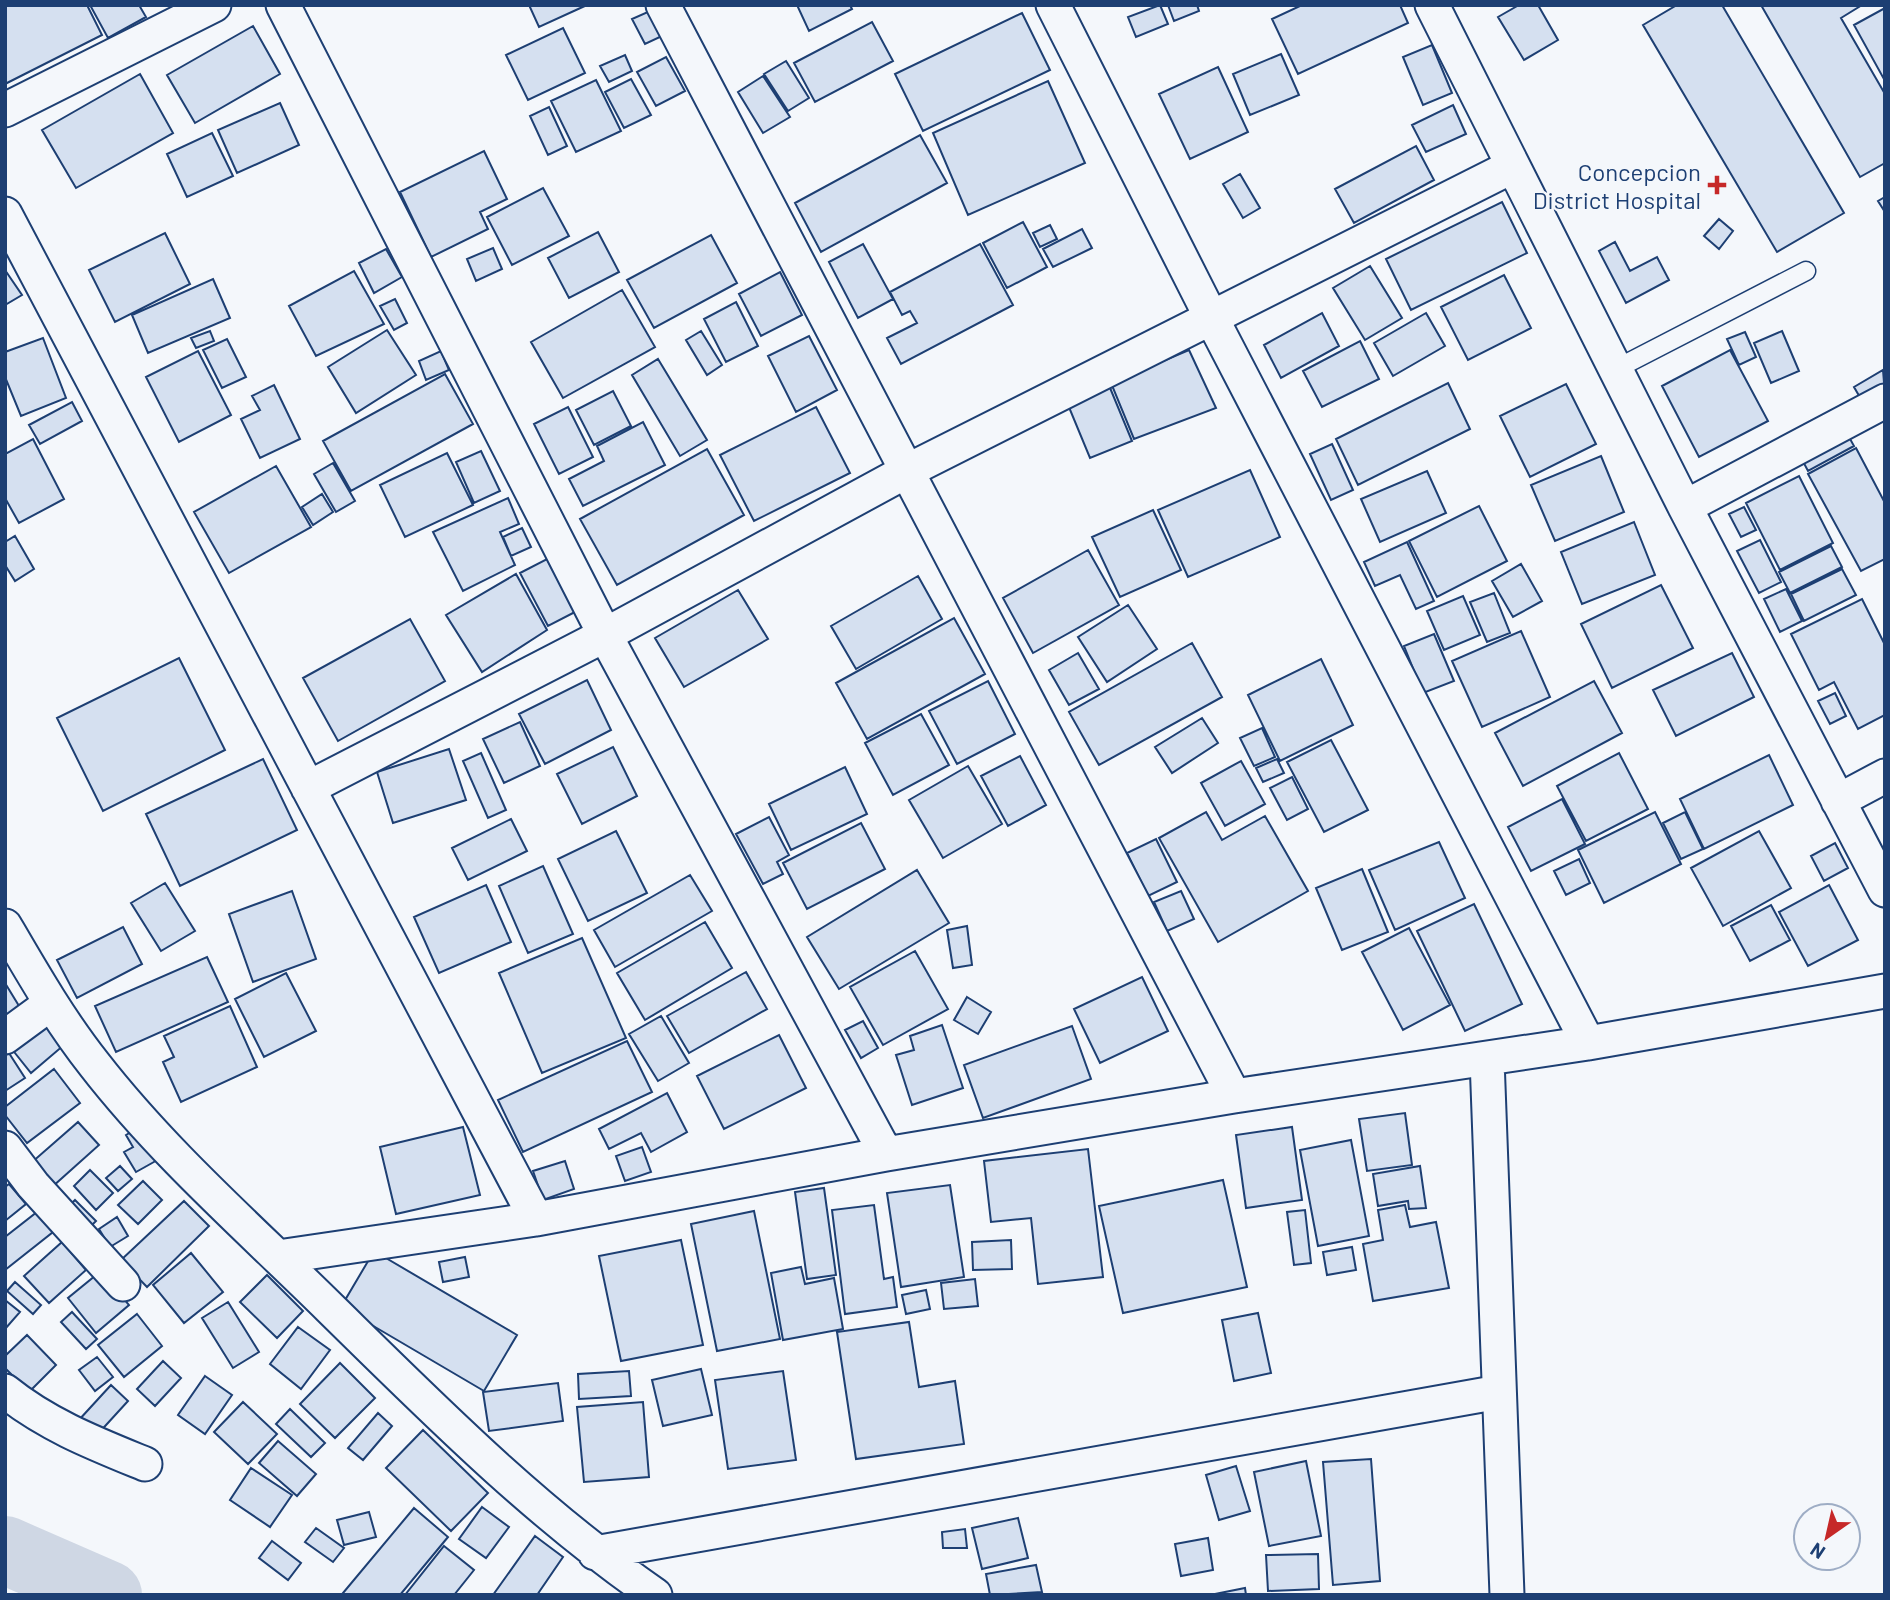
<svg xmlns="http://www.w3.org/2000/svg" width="1890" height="1600" font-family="Barlow,sans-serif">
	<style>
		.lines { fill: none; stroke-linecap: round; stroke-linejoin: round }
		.river { stroke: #cfd7e4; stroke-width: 68 }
		.building { fill: #d5e0f0; stroke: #1d3f73; stroke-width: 2 }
		.lane-casing { stroke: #1d3f73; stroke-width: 21 }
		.street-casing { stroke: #1d3f73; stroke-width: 37 }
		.lane { stroke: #f4f7fb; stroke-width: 18 }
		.street { stroke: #f4f7fb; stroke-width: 33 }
		.poi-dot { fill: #c62828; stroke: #f4f7fb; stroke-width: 2.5 }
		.labels { text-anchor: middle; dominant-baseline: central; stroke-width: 5; stroke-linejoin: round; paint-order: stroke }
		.poi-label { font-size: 24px; fill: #1d3f73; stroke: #f4f7fb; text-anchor: end }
	</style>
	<rect width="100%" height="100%" fill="#f4f7fb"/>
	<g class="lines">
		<!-- river -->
		<path class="river" d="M5 1550 108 1595"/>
	</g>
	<!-- building -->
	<path class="building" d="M5 5H87L102 35 5 84Z
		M90 5H139L146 17 108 38Z
		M529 5H587L539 27Z
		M797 5H850L852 9 809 31Z
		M1160 5 1168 24 1136 37 1128 17Z
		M1168 5H1197L1199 11 1174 21Z
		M1302 5H1400L1408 23 1298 74 1272 19Z
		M1519 5H1538L1558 40 1524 60 1498 17Z
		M1677 5H1722L1844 213 1777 252 1643 25Z
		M1761 5H1862L1841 18 1885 94V163L1860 177Z
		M1885 8V81L1854 25Z
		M650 11 662 36 645 44 632 19Z
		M1022 13 1050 70 923 131 895 74Z
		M872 22 893 61 815 102 794 63Z
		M253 26 280 74 195 123 167 75Z
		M563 28 585 73 528 100 506 55Z
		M1432 45 1452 93 1423 105 1403 57Z
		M1281 54 1299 95 1250 115 1233 74Z
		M625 55 632 71 609 82 600 66Z
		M666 57 685 91 656 106 637 72Z
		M786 61 809 98 788 111 764 74Z
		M1218 67 1248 132 1190 159 1159 94Z
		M140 74 173 133 76 188 42 130Z
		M763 76 790 117 763 133 738 92Z
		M631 79 651 115 624 128 605 92Z
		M596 80 621 131 576 152 551 101Z
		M1048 81 1085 163 968 215 933 133Z
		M280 103 299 145 237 173 218 130Z
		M1453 105 1466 134 1426 152 1412 125Z
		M549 107 567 146 548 155 530 116Z
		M212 133 233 176 187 197 167 154Z
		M920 135 947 183 821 252 795 203Z
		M1416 146 1434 180 1354 223 1335 189Z
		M484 151 507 199 480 212 488 229 431 257 400 192Z
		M1240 174 1260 208 1243 218 1223 184Z
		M543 188 569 236 512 265 487 217Z
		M1885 197V212L1878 201Z
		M1502 202 1527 253 1411 310 1386 259Z
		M1719 219 1733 231 1719 249 1704 236Z
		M1023 222 1047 267 1007 288 983 243Z
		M1050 225 1057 239 1040 247 1033 233Z
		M1082 229 1092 248 1053 267 1043 249Z
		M598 232 619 272 569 298 548 258Z
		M165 233 190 284 115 322 89 270Z
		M711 235 737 283 654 328 627 280Z
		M1615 242 1630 271 1657 257 1669 280 1626 303 1599 251Z
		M863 244 893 299 858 318 829 262Z
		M980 244 1013 305 901 364 887 338 917 323 910 311 902 315 890 292Z
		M493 248 502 269 476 281 467 259Z
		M386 249 402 277 374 293 359 263Z
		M1370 266 1402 318 1365 340 1333 288Z
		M5 270 22 295 5 305Z
		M354 271 384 324 316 356 289 306Z
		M780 272 802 315 761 336 739 294Z
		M1504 275 1531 328 1468 360 1441 307Z
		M213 279 230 318 148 353 132 315Z
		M622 290 655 347 563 398 531 342Z
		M395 299 407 323 394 330 380 306Z
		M736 302 758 346 726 362 704 319Z
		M1322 313 1339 346 1281 378 1264 345Z
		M1426 313 1445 346 1393 376 1374 343Z
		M387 330 416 375 356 413 328 367Z
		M210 331 214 341 196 348 191 338Z
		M701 331 722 365 707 375 686 340Z
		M1782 331 1799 371 1771 383 1754 343Z
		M1745 332 1756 357 1739 365 1727 339Z
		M809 336 837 390 796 412 768 356Z
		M43 338 66 398 21 416 5 377V352Z
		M227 339 246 377 222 388 203 350Z
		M1360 341 1379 379 1322 407 1303 371Z
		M1189 350 1216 408 1134 439 1111 383Z
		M1730 350 1768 421 1699 457 1662 386Z
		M198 351 231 415 179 442 146 377Z
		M441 351 449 370 426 380 419 361Z
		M658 359 707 440 680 456 632 375Z
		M1883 370 1885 395 1865 406 1854 387Z
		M445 374 473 424 351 491 323 441Z
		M1108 383 1132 441 1090 458 1066 400Z
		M1448 383 1470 429 1358 485 1336 439Z
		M1566 384 1596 444 1530 477 1500 416Z
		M274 385 300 439 260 458 241 419 260 410 252 396Z
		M613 391 631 426 594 445 576 410Z
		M72 402 82 421 40 444 29 425Z
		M568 407 593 457 559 474 534 424Z
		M816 407 850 473 754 521 720 455Z
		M643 422 665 465 583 506 569 479 604 461 597 446Z
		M1844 428 1854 446 1808 471 1798 452Z
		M33 439 64 499 19 523 5 498V454Z
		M1332 444 1353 490 1331 500 1310 454Z
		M1856 448 1885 503V559L1861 571 1808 474Z
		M707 449 744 515 617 585 580 519Z
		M481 451 500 491 474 503 456 462Z
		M447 453 473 505 405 537 380 485Z
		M1601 456 1624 512 1555 541 1531 485Z
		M333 463 355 501 336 512 314 474Z
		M276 466 311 527 229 573 194 512Z
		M1250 470 1280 537 1188 577 1158 510Z
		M1427 471 1446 513 1380 542 1361 499Z
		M1799 476 1833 543 1780 570 1746 503Z
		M322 494 333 512 313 525 302 507Z
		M508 498 519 524 500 532 515 565 463 591 433 532Z
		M1479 506 1507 561 1437 597 1409 541Z
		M1744 507 1756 530 1741 537 1729 514Z
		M1153 510 1181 570 1120 597 1092 537Z
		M1634 522 1655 575 1582 604 1561 552Z
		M522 528 531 547 511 556 503 537Z
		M15 536 34 569 15 581 5 565V542Z
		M1760 540 1781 582 1759 593 1737 551Z
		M1407 542 1434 601 1416 609 1400 575 1375 586 1364 562Z
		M1831 546 1842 567 1790 593 1779 572Z
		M1088 550 1119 605 1033 653 1003 598Z
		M547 559 575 612 548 626 520 573Z
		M1521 564 1542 601 1513 617 1492 581Z
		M1842 569 1856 595 1804 621 1791 594Z
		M516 574 547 630 482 672 446 615Z
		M918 576 942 619 856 669 831 626Z
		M1661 585 1693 648 1612 688 1581 624Z
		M1786 589 1802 621 1780 632 1764 599Z
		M738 590 768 639 684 687 655 638Z
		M1494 593 1510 633 1487 642 1470 602Z
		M1463 596 1480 635 1444 650 1427 611Z
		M1862 599 1885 645V715L1858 729 1834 682 1819 690 1791 634Z
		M1128 605 1157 649 1107 682 1078 637Z
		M954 618 985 674 867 739 836 683Z
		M410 619 445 681 338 741 303 678Z
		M1521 631 1550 697 1482 727 1452 661Z
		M1434 634 1454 681 1423 693 1404 646Z
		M1192 643 1222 697 1099 765 1069 712Z
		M1078 653 1099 689 1069 705 1049 670Z
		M1732 653 1754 697 1676 736 1653 690Z
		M179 658 225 750 103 811 57 718Z
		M1321 659 1353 725 1280 761 1248 695Z
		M587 680 611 730 545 764 519 714Z
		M988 681 1015 734 957 764 929 711Z
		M1594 681 1622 733 1523 786 1495 733Z
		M1835 693 1846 716 1830 724 1818 701Z
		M921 714 949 765 893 795 865 743Z
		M1202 718 1218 743 1172 773 1155 747Z
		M520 722 540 766 504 783 483 739Z
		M1262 728 1275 757 1254 766 1240 738Z
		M1331 740 1368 810 1324 832 1287 762Z
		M613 747 637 796 582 824 557 774Z
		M449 749 466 800 393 823 377 772Z
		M481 753 506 810 488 818 463 761Z
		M1619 753 1648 809 1586 841 1557 786Z
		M1769 755 1793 805 1704 849 1680 799Z
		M1020 756 1046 805 1008 826 981 776Z
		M263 759 297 830 180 886 146 814Z
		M1277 759 1284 773 1263 782 1256 768Z
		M1241 761 1265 804 1225 826 1201 783Z
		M968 766 1002 824 943 858 909 800Z
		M845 767 867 814 791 850 769 804Z
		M1292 777 1308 809 1287 820 1270 788Z
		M1562 799 1585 844 1531 871 1508 827Z
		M1206 812 1222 840 1265 816 1308 891 1218 942 1159 838Z
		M1655 812 1681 864 1604 903 1578 850Z
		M1685 812 1703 849 1681 859 1663 823Z
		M769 817 789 855 777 862 783 874 763 884 736 834Z
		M511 819 527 851 468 880 452 848Z
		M861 823 885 869 807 909 783 863Z
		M616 831 647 893 588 921 558 859Z
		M1759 831 1791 888 1723 926 1691 868Z
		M1156 839 1177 882 1148 896 1127 853Z
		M1439 842 1465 898 1395 930 1369 870Z
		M1835 843 1848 868 1824 881 1811 856Z
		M1579 859 1590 883 1566 895 1554 871Z
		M543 866 573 934 528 953 499 886Z
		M1362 869 1388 932 1342 950 1316 888Z
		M917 870 949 923 839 989 807 937Z
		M690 875 712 911 615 967 594 930Z
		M165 883 195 931 161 951 131 903Z
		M486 885 511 942 439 973 414 917Z
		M1829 885 1858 940 1808 966 1779 912Z
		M292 891 316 959 253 982 229 914Z
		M1181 891 1194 919 1167 931 1154 902Z
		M1474 904 1522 1004 1465 1031 1417 931Z
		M1771 905 1790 940 1750 961 1731 926Z
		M705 922 732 968 645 1020 617 973Z
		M967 926 972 965 953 968 947 930Z
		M123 927 142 964 77 998 57 960Z
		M1409 928 1450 1005 1403 1030 1362 952Z
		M582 938 626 1038 542 1073 499 973Z
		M915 951 948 1009 883 1045 850 987Z
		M207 957 228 1002 116 1052 95 1006Z
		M746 972 767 1009 689 1053 667 1016Z
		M286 973 316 1031 264 1057 235 999Z
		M1142 977 1168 1031 1100 1063 1074 1009Z
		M5 983 27 1019 5 1031Z
		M967 997 991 1012 978 1034 954 1020Z
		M230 1006 257 1067 181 1102 163 1062 174 1057 164 1036Z
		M661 1016 689 1063 658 1081 629 1034Z
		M44 1021 64 1045 31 1073 11 1048Z
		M863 1021 878 1048 861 1058 845 1030Z
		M942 1025 963 1088 912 1105 896 1055 914 1050 910 1036Z
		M1072 1026 1091 1079 983 1118 964 1065Z
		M779 1035 806 1088 724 1129 697 1076Z
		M627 1041 652 1092 523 1152 498 1100Z
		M7 1050 25 1078 5 1091V1051Z
		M54 1069 80 1103 27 1143 5 1115V1107Z
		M667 1093 687 1132 651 1152 641 1133 609 1149 599 1129Z
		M1405 1113 1412 1165 1367 1171 1359 1119Z
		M78 1122 99 1145 52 1187 31 1163Z
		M141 1126 161 1158 136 1172 124 1152 133 1147 126 1135Z
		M463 1127 480 1195 396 1214 380 1147Z
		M1292 1127 1302 1200 1246 1208 1236 1135Z
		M1351 1140 1369 1236 1318 1246 1300 1150Z
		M642 1147 651 1172 625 1181 616 1156Z
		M1088 1149 1103 1277 1038 1284 1031 1218 991 1222 984 1161Z
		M565 1161 574 1189 543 1200 533 1171Z
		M120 1166 132 1179 118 1191 106 1178Z
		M1420 1166 1426 1208 1409 1209 1408 1201 1378 1206 1373 1174Z
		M90 1170 113 1193 96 1210 74 1186Z
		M1223 1180 1247 1287 1123 1313 1099 1206Z
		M143 1181 162 1200 138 1224 118 1205Z
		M9 1184 26 1204 5 1221V1187Z
		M950 1185 964 1277 901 1287 887 1193Z
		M824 1188 836 1275 807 1279 795 1192Z
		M75 1200 96 1221 86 1231 65 1210Z
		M184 1201 209 1226 147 1287 121 1260Z
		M874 1205 884 1279 893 1277 897 1307 845 1314 832 1210Z
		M1405 1205 1410 1227 1436 1222 1449 1288 1373 1301 1363 1244 1383 1240 1378 1210Z
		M1305 1210 1311 1263 1294 1265 1287 1212Z
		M754 1211 780 1339 717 1351 691 1224Z
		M37 1212 53 1232 5 1270V1237Z
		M117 1217 128 1236 110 1247 99 1229Z
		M681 1240 703 1345 621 1361 599 1256Z
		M1011 1240 1012 1269 973 1270 972 1242Z
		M62 1242 86 1270 49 1303 24 1276Z
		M1352 1247 1356 1270 1327 1275 1323 1252Z
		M374 1251 517 1335 484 1391 341 1307Z
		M191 1253 223 1292 184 1323 153 1285Z
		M465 1257 469 1277 443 1282 439 1262Z
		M801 1267 805 1284 834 1278 843 1329 783 1340 771 1273Z
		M101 1271 129 1305 96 1333 68 1298Z
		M267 1275 303 1311 277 1338 240 1302Z
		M975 1279 978 1306 944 1309 941 1283Z
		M15 1282 41 1305 33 1314 7 1291Z
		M926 1290 930 1309 906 1314 902 1295Z
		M5 1300 20 1312 5 1329Z
		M228 1302 259 1352 233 1368 202 1318Z
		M72 1312 97 1339 86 1349 61 1322Z
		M1258 1313 1271 1373 1234 1381 1222 1320Z
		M137 1314 162 1346 124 1377 98 1345Z
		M909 1322 919 1387 955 1381 964 1444 856 1459 837 1332Z
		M298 1327 330 1350 301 1389 270 1364Z
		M27 1335 56 1365 29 1392 5 1368V1356Z
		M97 1357 113 1377 95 1391 79 1370Z
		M163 1361 181 1378 155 1406 137 1389Z
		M340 1363 375 1398 335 1438 300 1404Z
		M701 1369 712 1415 663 1426 652 1380Z
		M629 1371 631 1396 579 1399 578 1374Z
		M783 1371 796 1460 728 1469 715 1380Z
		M205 1376 232 1395 205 1434 178 1415Z
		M558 1383 563 1421 489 1431 483 1392Z
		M111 1385 128 1401 96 1436 78 1421Z
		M243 1402 277 1434 248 1464 214 1432Z
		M643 1402 649 1477 584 1482 577 1407Z
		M290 1409 325 1443 311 1457 276 1424Z
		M378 1413 392 1426 363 1460 348 1448Z
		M423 1430 488 1493 451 1531 386 1468Z
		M278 1441 316 1474 297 1496 259 1463Z
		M1371 1459 1380 1581 1333 1585 1323 1462Z
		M1306 1461 1321 1536 1269 1546 1254 1472Z
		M1236 1466 1250 1511 1219 1520 1206 1475Z
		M251 1468 292 1495 270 1527 230 1500Z
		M482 1507 509 1527 486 1558 459 1539Z
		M414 1508 448 1537 400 1595H345L343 1593Z
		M369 1512 376 1537 344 1545 337 1520Z
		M1018 1518 1028 1558 982 1569 972 1528Z
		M316 1528 344 1548 333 1562 305 1542Z
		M965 1529 967 1548H943L942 1532Z
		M535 1536 563 1557 537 1595H493Z
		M1208 1538 1213 1570 1181 1576 1175 1544Z
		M272 1541 301 1563 288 1580 259 1558Z
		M444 1546 474 1570 454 1595H405Z
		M1318 1554 1319 1589 1268 1591 1266 1555Z
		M1036 1565 1042 1592 990 1595 986 1574Z
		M1245 1588 1246 1595H1210Z"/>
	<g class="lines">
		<!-- lane casing -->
		<g class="lane-casing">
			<path id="lane" d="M1616 369 1806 271"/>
		</g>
		<!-- street casing -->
		<g class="street-casing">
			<path id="street" d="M283 5 605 635 886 1154
				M663 5 1234 1096
				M1053 5 1212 319 1588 1043
				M1432 5 1685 507 1885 890
				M5 110 214 5
				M5 214 536 1219
				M1685 507 1885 401
				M308 788 605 635 905 472 1513 166
				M1838 801 1885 776
				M5 926C33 974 60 1021 94 1064 163 1153 250 1229 330 1308 434 1410 535 1512 655 1595
				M5 1037 50 1004
				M1487 1059 1507 1595
				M5 1148 33 1185 123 1284
				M278 1257 536 1219 886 1154 1234 1096 1588 1043 1885 991
				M5 1391C47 1425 96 1444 145 1464
				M595 1553 1499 1392"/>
		</g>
		<!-- lane -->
		<use href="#lane" class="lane"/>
		<!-- street -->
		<use href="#street" class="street"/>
	</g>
	<!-- markers -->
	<path class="poi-dot" d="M1713.5 174.5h7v7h7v7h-7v7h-7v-7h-7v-7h7z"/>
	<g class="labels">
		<!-- poi labels -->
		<g class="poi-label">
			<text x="1701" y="171">Concepcion<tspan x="1701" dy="28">District Hospital</tspan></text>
		</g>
	</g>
	<!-- border -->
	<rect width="1890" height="1600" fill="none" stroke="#1d3f73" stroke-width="14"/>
	<!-- north arrow -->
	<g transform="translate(1827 1537) rotate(214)"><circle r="33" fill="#f4f7fb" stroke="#9eadc5" stroke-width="2"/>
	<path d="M0-5L12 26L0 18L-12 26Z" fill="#c62828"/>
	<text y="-10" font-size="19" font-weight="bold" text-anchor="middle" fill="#1d3f73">N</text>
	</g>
</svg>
